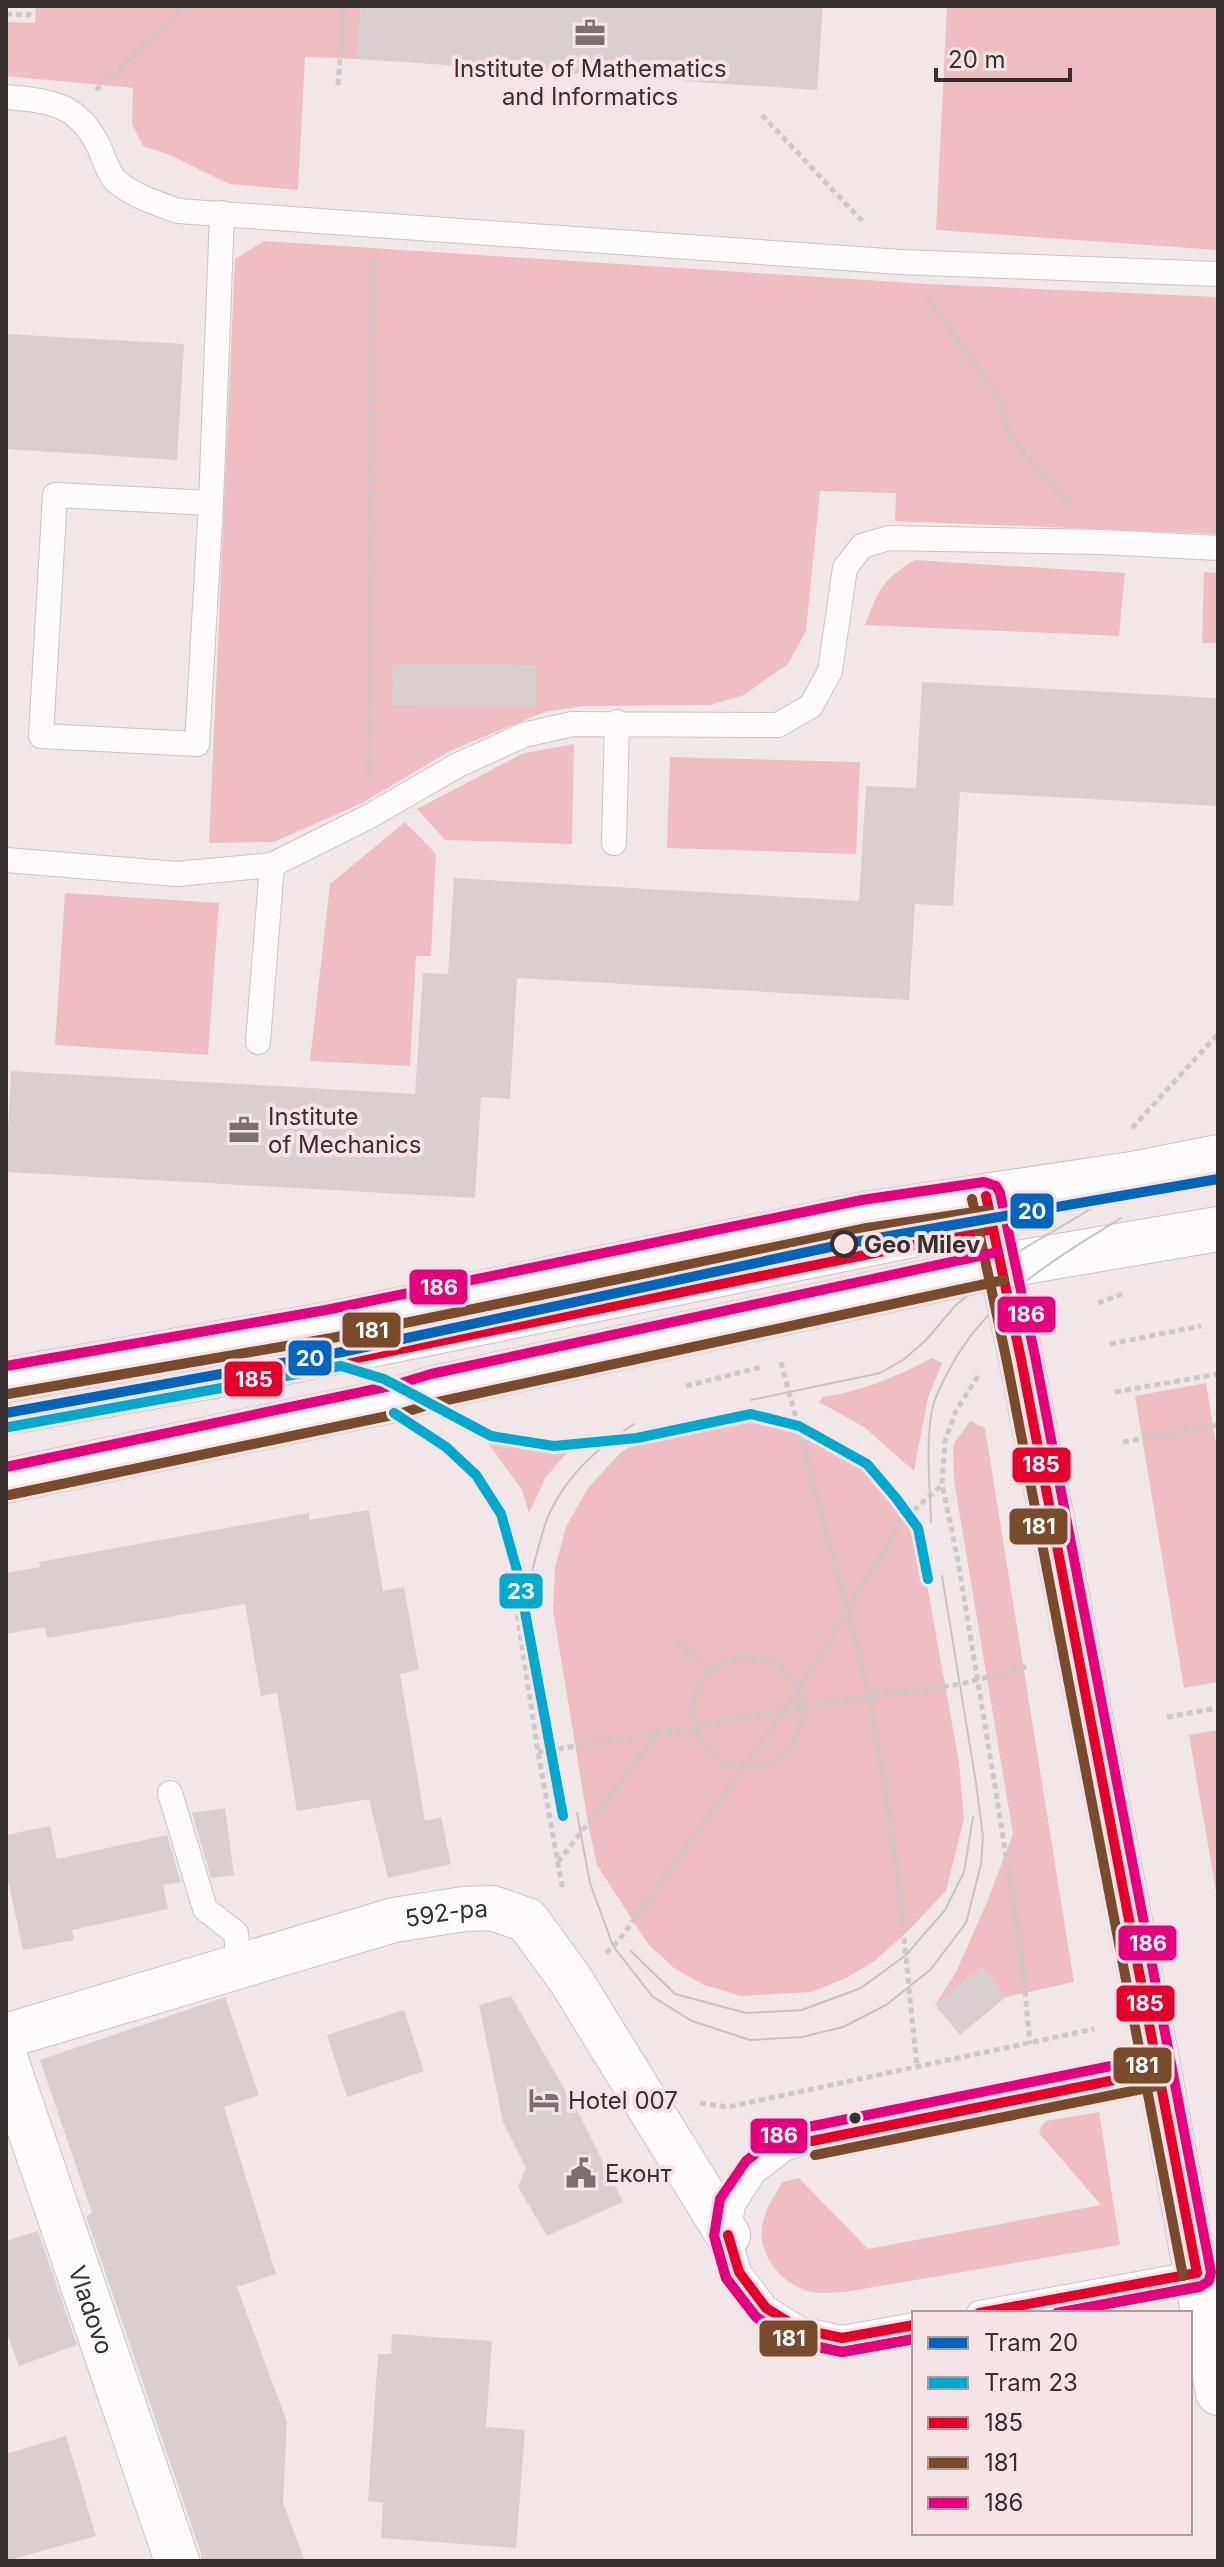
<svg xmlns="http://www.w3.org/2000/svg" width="1224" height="2567" font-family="Inter,sans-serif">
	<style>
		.green { fill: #eebec4 }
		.building { fill: #d8cfd0 }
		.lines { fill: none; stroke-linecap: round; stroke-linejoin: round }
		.service-casing { stroke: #ccc4c5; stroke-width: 26 }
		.minor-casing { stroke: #ccc4c5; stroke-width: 46 }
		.tertiary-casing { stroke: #ccc4c5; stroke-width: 46 }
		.secondary-casing { stroke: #ccc4c5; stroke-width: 46 }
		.path { stroke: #cccaca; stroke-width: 5; stroke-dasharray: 6 4; stroke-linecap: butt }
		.service { stroke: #fdfbfc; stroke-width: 24 }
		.minor { stroke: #fdfbfc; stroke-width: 44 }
		.tertiary { stroke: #fdfbfc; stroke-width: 44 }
		.secondary { stroke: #fdfbfc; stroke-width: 44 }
		.tram { stroke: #c8c4c4; stroke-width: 2 }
		.bus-1-casing { stroke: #f6e3e5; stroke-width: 16 }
		.bus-2-casing { stroke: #f6e3e5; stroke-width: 16 }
		.bus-3-casing { stroke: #f6e3e5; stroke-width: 16 }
		.bus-1 { stroke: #e4002b; stroke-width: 10 }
		.bus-2 { stroke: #7a4b2a; stroke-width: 10 }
		.bus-3 { stroke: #e5007d; stroke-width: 10 }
		.tram-1-casing { stroke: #f6e3e5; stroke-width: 16 }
		.tram-2-casing { stroke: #f6e3e5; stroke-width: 16 }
		.tram-1 { stroke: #0065bd; stroke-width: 10 }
		.tram-2 { stroke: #00a9ce; stroke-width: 10 }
		.stop-dot { fill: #f6e3e5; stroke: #373031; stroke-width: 4 }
		.bus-dot { fill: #373031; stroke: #f6e3e5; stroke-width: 3 }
		.labels { text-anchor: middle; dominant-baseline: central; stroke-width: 8; stroke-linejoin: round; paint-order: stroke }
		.poi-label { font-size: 24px; fill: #373031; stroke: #f6e3e5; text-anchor: start }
		.stop-label { font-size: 24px; font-weight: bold; fill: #373031; stroke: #f6e3e5; text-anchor: start }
		.street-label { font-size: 24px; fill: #373031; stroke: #f6e3e5 }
		.line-badge { stroke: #f6e3e5; stroke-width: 3 }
		.badge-label { font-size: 22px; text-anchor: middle; font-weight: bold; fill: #fff }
	</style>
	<rect width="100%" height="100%" fill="#f2e7e8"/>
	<!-- green -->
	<path class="green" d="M36 6H361L357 59 305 57 298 190 229 184 170 155 143 146 132 124 133 88 6 76V22L35 23Z
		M947 6H1218V250L936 230Z
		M264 241 927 284 1218 297V534L895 521 896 493 820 491 806 631 788 664 744 695 710 705 583 706 544 712 450 751 362 803 274 842 209 843 235 259Z
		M915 560 1125 573 1119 636 865 625C879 590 881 580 915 560Z
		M1204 572 1218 573V643H1202Z
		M574 744 572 844 445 840 417 809 524 753Z
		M670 757 860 762 856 854 667 848Z
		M405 822 436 854 431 956H416L410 1066 310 1061 330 884Z
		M65 893 219 903 208 1055 55 1045Z
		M932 1358 942 1363 928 1398 914 1471 864 1427 819 1402 823 1397C863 1391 896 1377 932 1358Z
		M1206 1383 1218 1455V1682L1184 1688 1135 1396Z
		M760 1415 797 1424 833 1438 872 1468 902 1505 922 1557 959 1762 964 1819 946 1891 907 1932 876 1960 846 1978 812 1992 741 1996 704 1985 674 1968 648 1944 597 1865 589 1829 553 1611 555 1567 566 1527 588 1488 620 1453 654 1432Z
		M970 1421 985 1428 1074 1982 1006 1997 982 1967 935 2005 956 1972 987 1902 1013 1834 954 1481 953 1445Z
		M483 1436 506 1441 573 1446 546 1477 529 1513 522 1490Z
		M1218 1730V1903L1189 1735Z
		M1099 2112 1120 2245 845 2292C835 2292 823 2294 813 2292 785 2288 758 2256 762 2228 764 2211 773 2197 783 2182L799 2178 868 2249 1101 2205 1039 2133 1041 2126 1046 2121Z"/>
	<!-- building -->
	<path class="building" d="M361 6H823L817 90 357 59Z
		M6 334 184 344 177 460 6 449Z
		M393 664 536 665V706L392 705Z
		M922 682 1218 698V806L960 792 953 906 915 904 909 1000 517 978 510 1099 481 1097 475 1198 6 1172 11 1071 415 1094 423 973 448 974 454 878 859 901 866 786 916 788Z
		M369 1510 383 1591 404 1587 419 1670 400 1674 425 1821 441 1817 451 1864 388 1878 369 1799 297 1811 277 1693 261 1696 245 1604 47 1638 45 1627 6 1634V1573L40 1567 39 1562 309 1513V1520Z
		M225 1808 234 1875 211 1878 192 1813Z
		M50 1826 57 1859 167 1835 181 1882 163 1885 168 1909 72 1930 74 1940 23 1950 6 1871V1835Z
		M982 1967 1006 1997 960 2035 935 2005Z
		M511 1996 581 2118 623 2202 547 2236 518 2187 526 2168 503 2122 479 2005Z
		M225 1997 259 2095 224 2107 276 2274 237 2287 287 2422 283 2503 305 2561H201V2553L86 2216 92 2213 40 2060Z
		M404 2010 424 2071 347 2097 327 2035Z
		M38 2231 77 2345 19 2366 6 2331V2241Z
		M392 2334 492 2341 486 2427 525 2430 516 2548 381 2538 383 2503 368 2501 378 2354H391Z
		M66 2436 96 2536 6 2561V2454Z"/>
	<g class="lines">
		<!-- service casing -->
		<g class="service-casing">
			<path id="service" d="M6 97C50 101 78 103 99 147 104 158 108 173 116 181 135 197 156 203 178 211L901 262 1218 274
				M211 503 55 495 41 736 197 744 211 503 222 213
				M614 843 617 722
				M6 860 177 874 272 865 368 817 458 765 524 735 572 724 778 725 811 706 830 671 845 568 862 546 889 538 1102 542 1218 548
				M258 1042 272 865
				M6 1423 248 1380 993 1229
				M170 1793 205 1909 236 1933 239 1967
				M979 2313 1197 2273
				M914 2325 842 2338 800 2329 766 2308 739 2272 728 2235 733 2205 754 2172 786 2148 812 2141 1159 2071"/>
		</g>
		<!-- minor casing -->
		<g class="minor-casing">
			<g id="minor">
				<path id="s1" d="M6 2036 394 1920 464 1909 492 1908 527 1920 570 1979 728 2235"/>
				<path id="s2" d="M6 2060 177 2561"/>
			</g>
		</g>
		<!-- tertiary casing -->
		<g class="tertiary-casing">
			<path id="tertiary" d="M986 1196 1021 1359 1159 2071 1218 2393"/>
		</g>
		<!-- secondary casing -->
		<g class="secondary-casing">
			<path id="secondary" d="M6 1380 329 1324 865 1214 1132 1174 1218 1157
				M6 1481 399 1399 434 1388 1001 1266 1218 1229"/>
		</g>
		<!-- path -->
		<path class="path" d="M6 14 29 15 30 6
			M338 85 344 6
			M96 90 186 6
			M762 115 864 223
			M927 298 999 399 1011 436 1070 505
			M369 776 372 258
			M1132 1128 1218 1034
			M1098 1303 1122 1294
			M1110 1344 1201 1326
			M781 1362 870 1697 897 1869 917 2067
			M978 1376 956 1411 945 1441 942 1484 958 1561 995 1786 1022 1958 1030 2044
			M686 1386 762 1367
			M1115 1392 1218 1374
			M1123 1442 1218 1425
			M516 1605 538 1752 563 1891
			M677 1640 711 1671
			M692 1712a55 55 0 1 1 110 0a55 55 0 1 1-110 0Z
			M1167 1717 1218 1708
			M538 1752 693 1727 802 1706 961 1684 1029 1666
			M558 1862 658 1734
			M606 1953 620 1939 786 1709 901 1522 942 1485
			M700 2103 728 2107 1094 2029"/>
		<!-- service -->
		<use href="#service" class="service"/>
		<!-- minor -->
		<use href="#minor" class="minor"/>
		<!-- tertiary -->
		<use href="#tertiary" class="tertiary"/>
		<!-- secondary -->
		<use href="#secondary" class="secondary"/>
		<!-- tram -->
		<path class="tram" d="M751 1400 880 1373 903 1360 926 1340 955 1306 1023 1249 1111 1197
			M931 1522C930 1489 925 1437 933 1406 936 1394 943 1382 948 1372 984 1300 1055 1259 1121 1218
			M532 1571C538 1551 542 1528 551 1510 570 1472 599 1447 634 1424
			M577 1813 590 1883 613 1946 653 1997 692 2021 750 2040 802 2037 843 2027 886 2005 930 1970 966 1923 981 1864 983 1837 976 1783 942 1576
			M631 1951 675 1994 746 2013 802 2010 861 1988 906 1955 945 1910 964 1872 973 1817"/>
		<!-- bus-1 casing -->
		<g class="bus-1-casing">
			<path id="bus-1" d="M986 1196 1021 1359 1197 2273
				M6 1423 248 1380 993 1229
				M812 2141 1159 2071
				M728 2235 739 2272 766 2308 800 2329 842 2338 914 2325
				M979 2313 1197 2273"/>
		</g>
		<!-- bus-2 casing -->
		<g class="bus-2-casing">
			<path id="bus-2" d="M972 1199 1007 1362 1183 2276
				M8 1394 332 1338 867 1228 988 1210
				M9 1495 402 1413 438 1402 1004 1280
				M815 2155 1162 2085
				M715 2239 726 2278 755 2316 794 2342 842 2352 914 2339
				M1057 2313 1200 2287"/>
		</g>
		<!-- bus-3 casing -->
		<g class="bus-3-casing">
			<path id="bus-3" d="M6 1366 326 1310 862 1200 984 1182 996 1186 1000 1193 1035 1356 1211 2272 1209 2281 1201 2286 1057 2313
				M6 1467 395 1385 431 1374 998 1252
				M914 2339 842 2352 796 2342 757 2318 726 2278 714 2236 720 2199 746 2161 780 2135 808 2127 1156 2057"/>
		</g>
		<!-- bus-1 -->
		<use href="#bus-1" class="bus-1"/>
		<!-- bus-2 -->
		<use href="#bus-2" class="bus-2"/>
		<!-- bus-3 -->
		<use href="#bus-3" class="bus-3"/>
		<!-- tram-1 casing -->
		<g class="tram-1-casing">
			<path id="tram-1" d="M6 1413 342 1352 849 1243 1218 1179"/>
		</g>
		<!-- tram-2 casing -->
		<g class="tram-2-casing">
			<path id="tram-2" d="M394 1413 446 1447 476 1475 501 1514 518 1574 563 1816
				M9 1427 341 1366 384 1379 491 1436 554 1446 637 1438 751 1414 799 1426 867 1464 896 1498 918 1528 928 1579"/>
		</g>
		<!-- tram-1 -->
		<use href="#tram-1" class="tram-1"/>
		<!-- tram-2 -->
		<use href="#tram-2" class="tram-2"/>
	</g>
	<!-- icons -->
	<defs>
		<g id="office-bare" transform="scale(2.4)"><path d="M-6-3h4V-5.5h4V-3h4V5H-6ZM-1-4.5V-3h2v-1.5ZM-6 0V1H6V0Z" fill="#787071" stroke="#f6e3e5" stroke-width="2.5" paint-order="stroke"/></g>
		<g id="hotel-bare" transform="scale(2.4)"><path d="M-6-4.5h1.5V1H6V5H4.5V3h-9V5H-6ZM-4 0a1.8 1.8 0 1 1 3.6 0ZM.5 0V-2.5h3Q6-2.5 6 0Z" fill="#787071" stroke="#f6e3e5" stroke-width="2.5" paint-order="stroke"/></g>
		<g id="civic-bare" transform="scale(2.4)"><path d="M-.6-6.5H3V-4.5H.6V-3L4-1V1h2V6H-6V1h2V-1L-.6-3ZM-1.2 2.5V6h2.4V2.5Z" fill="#787071" stroke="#f6e3e5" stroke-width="2.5" paint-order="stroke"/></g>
	</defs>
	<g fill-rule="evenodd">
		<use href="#office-bare" x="590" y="33"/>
		<use href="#office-bare" x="244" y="1130"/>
		<use href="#hotel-bare" x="544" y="2100"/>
		<use href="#civic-bare" x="581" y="2173"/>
	</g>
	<!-- markers -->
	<circle class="stop-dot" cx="844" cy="1244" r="12"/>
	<circle class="bus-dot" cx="855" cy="2118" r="7"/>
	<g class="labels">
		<!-- poi labels -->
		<g class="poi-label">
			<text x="590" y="68" text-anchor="middle">Institute of Mathematics<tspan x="590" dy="28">and Informatics</tspan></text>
			<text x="268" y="1116">Institute<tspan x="268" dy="28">of Mechanics</tspan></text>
			<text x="568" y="2100">Hotel 007</text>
			<text x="605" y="2173">Еконт</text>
		</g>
		<!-- stop labels -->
		<g class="stop-label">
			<text x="864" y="1244">Geo Milev</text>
		</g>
		<!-- street labels -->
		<g class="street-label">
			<text stroke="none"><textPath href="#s1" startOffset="458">592-ра</textPath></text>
			<text stroke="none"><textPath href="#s2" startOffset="264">Vladovo</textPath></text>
		</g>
	</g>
	<g class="line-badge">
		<rect x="1009" y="1192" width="46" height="38" rx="8" fill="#0065bd"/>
		<rect x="408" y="1268" width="61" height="38" rx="8" fill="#e5007d"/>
		<rect x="996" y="1295" width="61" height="39" rx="8" fill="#e5007d"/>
		<rect x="341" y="1311" width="61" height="38" rx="8" fill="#7a4b2a"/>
		<rect x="287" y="1339" width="46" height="38" rx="8" fill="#0065bd"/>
		<rect x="223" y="1360" width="61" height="38" rx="8" fill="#e4002b"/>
		<rect x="1011" y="1446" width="61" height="38" rx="8" fill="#e4002b"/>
		<rect x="1008" y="1507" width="61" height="39" rx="8" fill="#7a4b2a"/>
		<rect x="498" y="1572" width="46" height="38" rx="8" fill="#00a9ce"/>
		<rect x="1117" y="1924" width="61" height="38" rx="8" fill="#e5007d"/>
		<rect x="1115" y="1984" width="61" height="39" rx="8" fill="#e4002b"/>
		<rect x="1112" y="2046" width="61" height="39" rx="8" fill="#7a4b2a"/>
		<rect x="749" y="2117" width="60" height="38" rx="8" fill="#e5007d"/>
		<rect x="758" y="2319" width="61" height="39" rx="8" fill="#7a4b2a"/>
	</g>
	<g class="badge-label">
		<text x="1032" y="1219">20</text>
		<text x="439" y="1295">186</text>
		<text x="1026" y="1322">186</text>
		<text x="372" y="1338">181</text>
		<text x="310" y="1366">20</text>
		<text x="254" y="1387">185</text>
		<text x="1041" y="1472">185</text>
		<text x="1039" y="1534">181</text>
		<text x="521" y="1599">23</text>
		<text x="1148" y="1951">186</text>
		<text x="1145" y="2011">185</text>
		<text x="1142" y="2073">181</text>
		<text x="779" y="2143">186</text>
		<text x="789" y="2346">181</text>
	</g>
	<!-- border -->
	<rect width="1224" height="2567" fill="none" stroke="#373031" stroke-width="16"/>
	<!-- legend -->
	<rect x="912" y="2311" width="280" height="224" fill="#f6e3e5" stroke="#aa9b9d" stroke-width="2"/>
	<rect x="928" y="2337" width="40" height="12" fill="#0065bd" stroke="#aa9b9d" stroke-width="2"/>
	<text x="984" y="2351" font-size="24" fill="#373031">Tram 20</text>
	<rect x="928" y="2377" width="40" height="12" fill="#00a9ce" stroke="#aa9b9d" stroke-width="2"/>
	<text x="984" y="2391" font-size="24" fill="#373031">Tram 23</text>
	<rect x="928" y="2417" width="40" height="12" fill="#e4002b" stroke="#aa9b9d" stroke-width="2"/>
	<text x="984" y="2431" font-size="24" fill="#373031">185</text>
	<rect x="928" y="2457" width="40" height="12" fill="#7a4b2a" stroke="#aa9b9d" stroke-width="2"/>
	<text x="984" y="2471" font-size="24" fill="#373031">181</text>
	<rect x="928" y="2497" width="40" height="12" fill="#e5007d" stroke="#aa9b9d" stroke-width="2"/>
	<text x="984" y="2511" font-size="24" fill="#373031">186</text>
	<!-- scale -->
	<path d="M936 68v12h134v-12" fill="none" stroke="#373031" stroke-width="4"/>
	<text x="948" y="68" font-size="24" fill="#373031" stroke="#f6e3e5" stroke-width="6" paint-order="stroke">20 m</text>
</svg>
